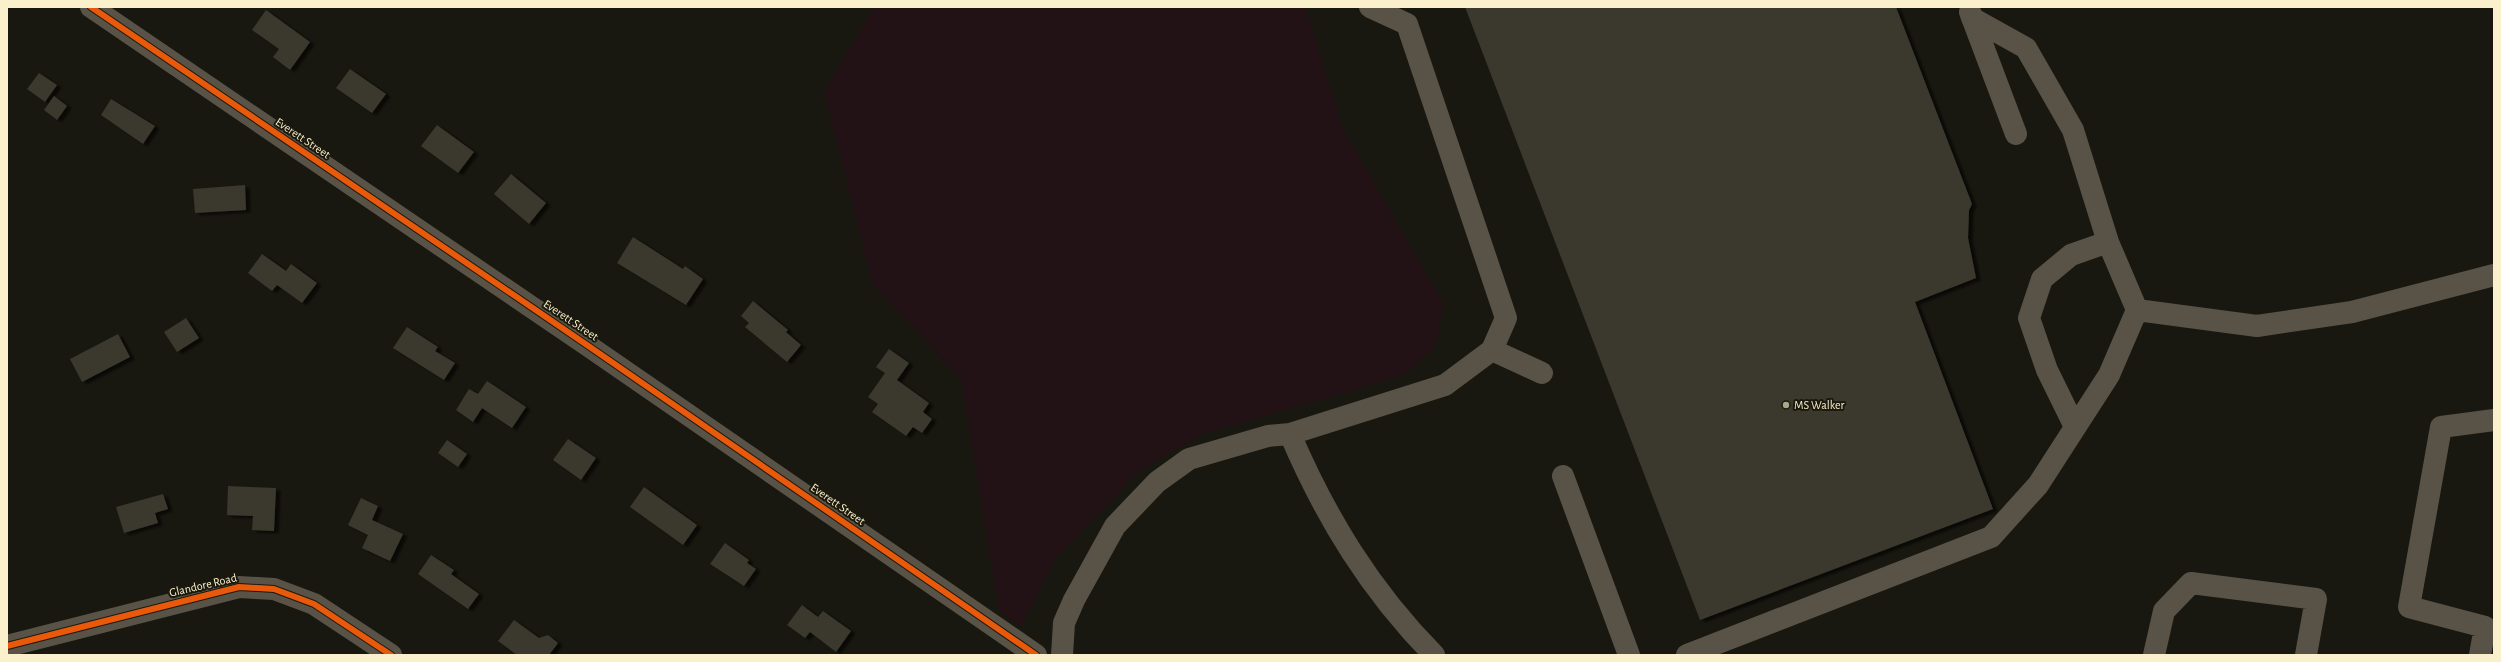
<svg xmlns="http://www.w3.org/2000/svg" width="2501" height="662" font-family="'Alegreya Sans',sans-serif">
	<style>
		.green { fill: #221216 }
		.building { fill: #3a382e; filter: url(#shadow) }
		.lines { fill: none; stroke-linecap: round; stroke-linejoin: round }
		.minor { stroke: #585346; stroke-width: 22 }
		.cycleway-casing { stroke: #1b190d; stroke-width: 8 }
		.cycleway { stroke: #e8590c; stroke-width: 6 }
		.poi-dot { fill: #aba58a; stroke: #1b190d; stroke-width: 1.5 }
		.labels { text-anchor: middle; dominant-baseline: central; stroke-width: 4; stroke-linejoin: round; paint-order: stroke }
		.street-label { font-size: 12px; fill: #faf1cc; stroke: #1b190d }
		.poi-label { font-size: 12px; fill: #faf1cc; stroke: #1b190d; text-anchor: start }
	</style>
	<defs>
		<filter id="shadow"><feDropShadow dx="4.5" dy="2.5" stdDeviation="1" flood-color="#0009"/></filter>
	</defs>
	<rect width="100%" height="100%" fill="#181710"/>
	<!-- green -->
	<path class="green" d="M874 7H1306L1342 127 1444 305 1435 348 1402 376 1202 434 1139 471 1056 558 1021 627 999 610 961 379 873 285 824 91Z"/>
	<!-- building -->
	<path class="building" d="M1465 7H1896L1972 204 1969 210 1968 238 1976 278 1915 302 1993 509 1700 620Z
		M266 10 310 42 290 70 273 57 279 49 252 30Z
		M350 69 386 94 372 113 336 88Z
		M39 73 57 85 45 102 27 89Z
		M54 96 67 106 57 120 44 110Z
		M111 99 155 126 143 144 101 115Z
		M437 125 474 152 458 173 421 146Z
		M511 174 546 203 529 224 494 194Z
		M245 185 246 210 195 213 193 189Z
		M633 237 683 269 685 266 703 279 686 305 617 263Z
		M262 254 286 271 291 264 317 283 302 303 277 285 272 291 248 273Z
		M753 301 788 330 786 332 801 345 787 362 745 327 749 323 741 316Z
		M186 318 199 338 177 352 164 332Z
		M407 327 438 347 435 351 455 363 444 380 393 348Z
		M118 334 130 357 82 382 70 359Z
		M889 349 909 363 897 380 929 403 923 412 932 419 922 433 913 427 906 436 872 412 878 404 868 397 885 373 876 367Z
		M487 381 526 407 512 428 482 408 473 422 456 410 469 389 478 394Z
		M568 439 596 458 581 480 553 460Z
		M447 440 467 454 458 467 438 453Z
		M228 486 276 488 274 531 252 530 253 516 227 515Z
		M644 487 697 525 683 545 630 507Z
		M163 494 168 509 155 513 158 523 124 533 116 507Z
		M361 498 378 506 372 520 403 534 390 561 362 548 368 535 348 525Z
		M725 543 749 560 747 563 756 569 744 586 710 564Z
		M431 555 454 570 451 574 479 594 468 609 418 574Z
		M802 605 818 617 823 611 851 631 836 652 810 632 805 638 787 625Z
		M514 620 539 638 548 635 558 643 549 655H517L498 641Z"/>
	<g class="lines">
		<!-- minor -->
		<path class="minor" d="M91 7 587 345 1036 655
			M1370 7 1407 24 1506 318 1492 350
			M1970 12 2016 134
			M1972 18 2026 48 2073 130 2108 242 2137 310
			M2075 427 2047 370 2029 318 2042 279 2071 255 2108 242
			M1290 434C1326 518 1370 590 1434 655
			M1563 476 1629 655
			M7 646 239 587 274 589 314 604 391 655
			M1062 655 1064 623 1074 600 1115 526 1157 482 1189 459 1268 436 1290 434 1445 385 1492 350 1542 373
			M1687 655 1991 537 2038 485 2109 375 2137 310 2257 326 2352 312 2494 275
			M2154 655 2164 611 2191 583 2316 599 2306 655
			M2480 655 2485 627 2409 607 2441 427 2494 420"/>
		<!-- cycleway casing -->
		<g class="cycleway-casing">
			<path id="cycleway" d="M91 7 587 345 1036 655
				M7 646 239 587 274 589 314 604 391 655"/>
		</g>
		<!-- cycleway -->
		<use href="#cycleway" class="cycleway"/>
	</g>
	<!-- markers -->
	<circle class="poi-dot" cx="1786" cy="405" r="4"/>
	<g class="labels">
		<!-- street labels -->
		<g class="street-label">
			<text transform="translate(303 138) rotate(34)">Everett Street</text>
			<text transform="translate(571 320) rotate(34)">Everett Street</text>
			<text transform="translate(838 504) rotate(35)">Everett Street</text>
			<text transform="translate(203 585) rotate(-13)">Glandore Road</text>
		</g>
		<!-- poi labels -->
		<g class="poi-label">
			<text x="1794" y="405">MS Walker</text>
		</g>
	</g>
	<!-- border -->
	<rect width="2501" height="662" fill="none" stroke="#faf1cc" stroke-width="16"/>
</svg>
